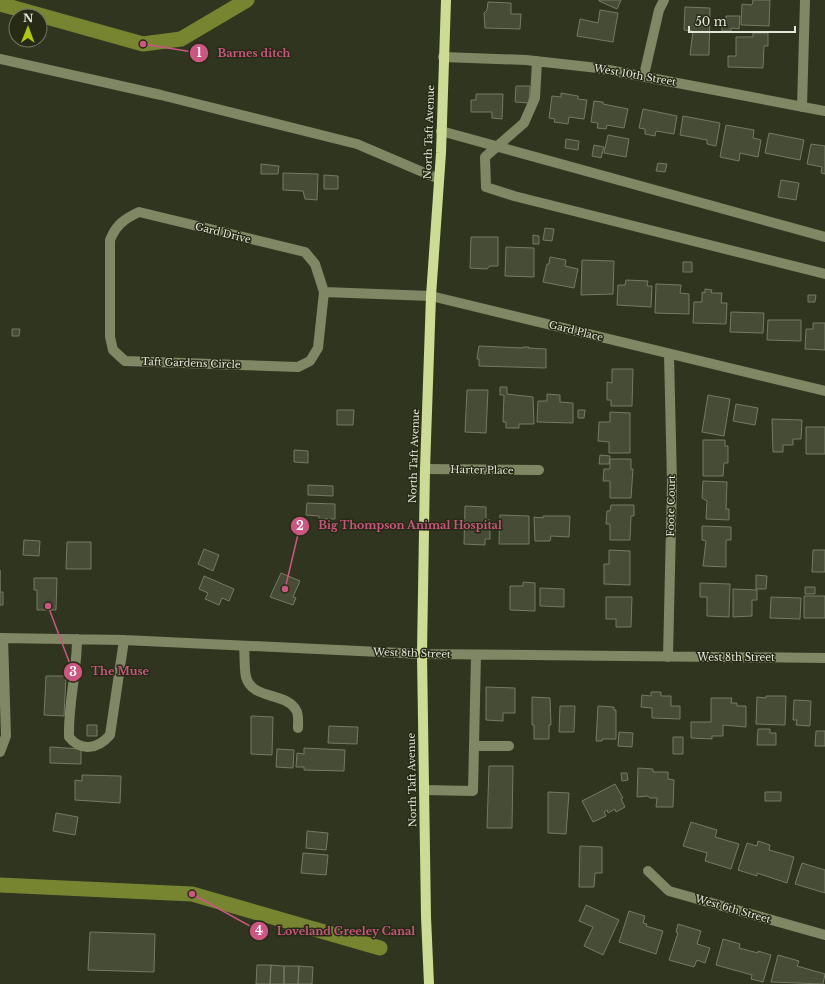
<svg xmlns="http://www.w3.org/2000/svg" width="825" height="984" font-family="'Libre Baskerville',serif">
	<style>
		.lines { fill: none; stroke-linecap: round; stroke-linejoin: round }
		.canal { stroke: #778531; stroke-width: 15 }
		.building { fill: #474c36; stroke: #747a63 }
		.minor { stroke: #7f8765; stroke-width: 10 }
		.major { stroke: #ccdc94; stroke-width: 10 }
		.labels { text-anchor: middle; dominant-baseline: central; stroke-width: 3; stroke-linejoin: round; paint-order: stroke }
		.street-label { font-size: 10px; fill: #e3e6d9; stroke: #272b16 }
		.leader { fill: none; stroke: #cc5681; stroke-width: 1.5 }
		.callout-dot { fill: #cc5681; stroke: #272b16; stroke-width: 1.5 }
		.mark-label { font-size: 12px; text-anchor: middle; font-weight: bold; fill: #fff }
		.callout-label { font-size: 11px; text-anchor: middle; font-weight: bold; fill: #cc5681; stroke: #272b16; stroke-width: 3; stroke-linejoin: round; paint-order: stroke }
	</style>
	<rect width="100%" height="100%" fill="#303520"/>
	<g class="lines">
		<!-- canal -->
		<path class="canal" d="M0 4 143 44 181 39 247 0
			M0 885 192 894 380 948"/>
	</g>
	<!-- building -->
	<path class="building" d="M599 0H621L617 9 599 1Z
		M753 0H770L769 26 741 25 742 4 752 5Z
		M488 2 511 3V14H521L520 29 485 28 484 13 487 10Z
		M685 7 710 8 709 55H690L693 31 684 30Z
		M600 10 618 13 613 42 577 36 580 19 598 23Z
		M726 16H740L739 29 731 28V31H722V25H726Z
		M753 33H768V46H764L763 68 728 67V56H736V37H753Z
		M516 86H530L529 103 515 102Z
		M561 93 578 96V99L587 100 584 119 569 117 568 124 554 122 555 119 549 118 552 96 561 97Z
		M476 94H503L502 119 492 118V112H471V100H476Z
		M594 101 603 102V104L628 109 624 128 607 125 606 129 597 128 598 123 591 122Z
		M643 109 677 116 674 134 656 131 655 136 645 134V129L639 128Z
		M683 116 720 123 716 146 707 144V140L680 135Z
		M726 125 754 130 753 138 761 140 758 157 740 153 739 161 720 157Z
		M769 133 804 140 800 160 765 153Z
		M608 135 629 139 626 157 604 153Z
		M566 139 579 141 578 150 565 148Z
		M811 144 825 146V174L821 173 822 167 807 164Z
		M594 145 604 147 601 158 592 156Z
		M658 163 667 164 665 172 656 171Z
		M261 164 279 166 278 174H261Z
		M283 173 318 174 317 200 305 199 303 191 283 190Z
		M324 175 338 176V189H324Z
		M781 180 799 183 796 200 778 197Z
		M545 228 554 229 552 241 543 240Z
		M533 235 539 236V244H533Z
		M471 237H498V266H490L487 269 470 268Z
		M506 247 534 248V277L505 276Z
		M550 257 566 260 565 266 578 269 574 288 543 282 547 264H549Z
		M582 260 614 261 613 294 581 295Z
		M683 262H692V272H683Z
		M626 280 648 281 647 286H652L651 307 617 305 618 285H625Z
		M656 284 681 285 680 293 689 294V314L655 313Z
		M705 289 712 290 711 293H722L721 303H727L726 324 693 323 694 302H702V292L705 293Z
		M808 295H816L815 302H808Z
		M731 312 764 313 763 333 730 332Z
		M768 320H801V341L767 340Z
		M813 323H825V350L805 349 806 329H813Z
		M12 329H20L19 336H12Z
		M479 346 523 348V347H529L528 348 546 349V368L479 366V359H477Z
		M612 369H633L632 406H611V400H607V382L612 383Z
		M500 387H507V394L533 397 534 424H519V428H506V422H503L504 395H500Z
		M467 390H488L486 433 465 432Z
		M547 394 560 395V402L573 403V423L537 422 538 401H547Z
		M708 395 730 399 724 436 702 432Z
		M736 404 758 408 755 425 733 421Z
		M337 410H354L353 425H337Z
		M578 410H585L584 418H578Z
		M610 412 630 413V453H609V442L598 441 599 422H610Z
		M772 419 802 420 801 439H793V445H783V452H773Z
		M806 427H825V454H806Z
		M703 440H725V446H728V463H724L723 476H703Z
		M294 450 308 451V463L294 462Z
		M600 455 610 456 609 464H599Z
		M610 459H631V469H633L631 498H610V481H603L604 469H610Z
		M703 481 727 482 726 509H729V520L706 519 707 501 702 498Z
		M308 485 333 486V496L308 495Z
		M307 503 335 504V519H319V516L306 515Z
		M611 505H634V516H631L630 540H610V524H606L607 511H610Z
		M465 506 486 507V520H490V539H485V545L464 544Z
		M500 515 529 516V544H499Z
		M543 516H570L569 537 551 536 550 541H535L534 517 543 518Z
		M702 526 731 527V540H726V567L703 566 706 541 702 540Z
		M24 540 40 541 39 556 23 555Z
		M67 542H91V569H66Z
		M204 549 219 555 213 571 198 564Z
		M609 550 630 551V585L604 584V564H609Z
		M813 550H825V572H812Z
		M0 570V592H3V605H0Z
		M281 573 300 581 293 597 296 598 293 605 270 597Z
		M756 575 767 576 766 589H756Z
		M204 576 234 589 229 601 222 598 219 605 205 599 208 593 199 589Z
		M34 578H57L56 610H37V590H34Z
		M523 582 535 583V611L510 610V586H523Z
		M700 583 730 584 729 617 707 616V597H700Z
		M805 587H815V594H805Z
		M540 588 564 589V607L540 606Z
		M733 589 757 590V600H752V616L733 617Z
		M804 596H825V618H804Z
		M606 597H632L631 627H616V619H606Z
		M771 597 801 598 800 619 770 618Z
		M46 676H66L64 716 44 715Z
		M486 687 515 688V713H503V721L486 720Z
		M651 692H661V696H671V706H680V719L652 718V708L641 707 642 695 651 696Z
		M766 696H786L785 725 756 724 757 697 766 698Z
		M532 697 550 698 551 725H549V739H534V725H532Z
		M711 698H732L731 703H737V706H746V727L723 725V736H712V739L691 738V722H711Z
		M794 700 811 701 810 726 796 725 797 720H793Z
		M560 706H575L574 732H559Z
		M598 706 614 707V710H616V739H602V741H596Z
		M251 716 273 717 272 755 251 754Z
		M87 725H97V736H87Z
		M329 726 358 727 357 744 328 743Z
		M758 729H770V733H776V745H757Z
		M816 731H825V746H815Z
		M619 732 633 733 632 747 618 746Z
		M673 737H683V754H673Z
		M50 747 81 749V764L50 763Z
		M304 748 345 750 344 771 304 770V767H296L297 753 304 754Z
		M277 749 294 750 293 768 276 767Z
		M489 766H513L512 828H487Z
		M638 768 653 769V772H668V779L674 780 673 807H656L657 798H650L648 796 637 797Z
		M621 773H627L628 780 622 781Z
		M82 775 121 776 120 803 75 800V780L82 781Z
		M615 784 623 798 621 799 625 807 616 812 615 809 608 813 607 810 604 812 606 816 593 822 582 801Z
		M548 792 569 793 566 834 548 833Z
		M765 792H781V801H765Z
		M56 813 78 817 75 835 53 831Z
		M691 822 717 830 715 837 739 844 731 869 705 861 707 853 683 846Z
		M307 831 328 833 326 850 306 848Z
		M758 841 770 845 769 850 794 857 787 883 757 873V876L738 870 747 843 757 846Z
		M580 846 602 847V873H595L594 887H579Z
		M303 853 328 855 326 875 301 873Z
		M802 863 825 870V893L795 884Z
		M586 905 619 920 603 955 584 946 593 927 579 921Z
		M629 911 645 916 643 923 647 924 646 926 663 931 656 954 619 942Z
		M678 924 701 931 697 944 710 948 705 963 697 960 694 967 669 960 678 933 676 932Z
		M90 932 155 934 154 972 88 970Z
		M723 939 740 944 739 948 758 953V951L771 955 763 982 751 979 752 975 716 965Z
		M778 955 799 961 797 966 825 974 823 984 771 982Z
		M257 965H271L270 984H256Z
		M271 965 284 966V984H270Z
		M284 966H299L298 984H284Z
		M299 966 313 967 312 984H298Z"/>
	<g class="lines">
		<!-- minor -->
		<path class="minor" d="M443 57 526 60 598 68 825 111
			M0 59 161 95 357 144 439 179
			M537 61 535 98 524 123 485 157 486 187 514 196 825 274
			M644 75 659 10 664 0
			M802 107 805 0
			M441 131 825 237
			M139 212 305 252 315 264 324 292 318 348 310 361 298 367 125 361 113 350 110 337V240C116 225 124 219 139 212Z
			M324 292 431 296 825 391
			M425 469 539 470
			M0 638 124 640 422 654 825 658
			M77 639C77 672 68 704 69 737 81 752 98 749 110 735L124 640
			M244 646C245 656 244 668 246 677 252 700 286 692 296 710 299 714 298 723 298 728
			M668 657 672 483 669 354
			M474 746H509
			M0 752 6 736 3 638
			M424 790 473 791 476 655
			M648 871 669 891 825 935"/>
		<!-- major -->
		<path class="major" d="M429 984 426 917 422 654 425 469 431 296 441 153 446 0"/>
	</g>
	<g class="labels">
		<!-- street labels -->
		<g class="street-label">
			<text transform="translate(635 75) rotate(10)">West 10th Street</text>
			<text transform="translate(429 132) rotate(-88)">North Taft Avenue</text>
			<text transform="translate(223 233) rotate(14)">Gard Drive</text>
			<text transform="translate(576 331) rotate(14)">Gard Place</text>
			<text transform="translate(191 363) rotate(2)">Taft Gardens Circle</text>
			<text transform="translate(414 456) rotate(-88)">North Taft Avenue</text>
			<text transform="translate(482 470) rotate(1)">Harter Place</text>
			<text transform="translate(671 506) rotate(-89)">Foote Court</text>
			<text transform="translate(412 653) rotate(2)">West 8th Street</text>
			<text x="736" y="657">West 8th Street</text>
			<text transform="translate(412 780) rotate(-91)">North Taft Avenue</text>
			<text transform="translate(733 909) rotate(16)">West 6th Street</text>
		</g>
	</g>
	<!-- callouts -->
	<path class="leader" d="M143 44L199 53M285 589L300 526M48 606L73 672M192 894L259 931"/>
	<g class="callout-dot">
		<circle cx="143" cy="44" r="4"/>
		<circle cx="285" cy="589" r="4"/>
		<circle cx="48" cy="606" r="4"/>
		<circle cx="192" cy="894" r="4"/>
		<circle cx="199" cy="53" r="10"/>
		<circle cx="300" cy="526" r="10"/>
		<circle cx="73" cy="672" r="10"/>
		<circle cx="259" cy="931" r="10"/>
	</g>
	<g class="mark-label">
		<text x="199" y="57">1</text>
		<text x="300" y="530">2</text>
		<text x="73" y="676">3</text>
		<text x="259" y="935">4</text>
	</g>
	<g class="callout-label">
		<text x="254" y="57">Barnes ditch</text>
		<text x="410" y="529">Big Thompson Animal Hospital</text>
		<text x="120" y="675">The Muse</text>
		<text x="346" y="935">Loveland Greeley Canal</text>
	</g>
	<!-- north arrow -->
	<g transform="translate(28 28) rotate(1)"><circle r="19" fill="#272b16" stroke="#727664"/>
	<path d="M0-3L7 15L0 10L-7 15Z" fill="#aec60c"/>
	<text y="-6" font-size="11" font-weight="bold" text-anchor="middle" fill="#e3e6d9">N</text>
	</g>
	<!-- scale -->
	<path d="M689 26v6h106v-6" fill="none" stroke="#e3e6d9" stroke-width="2"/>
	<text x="695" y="26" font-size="12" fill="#e3e6d9" stroke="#272b16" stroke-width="3" paint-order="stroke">50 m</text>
</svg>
